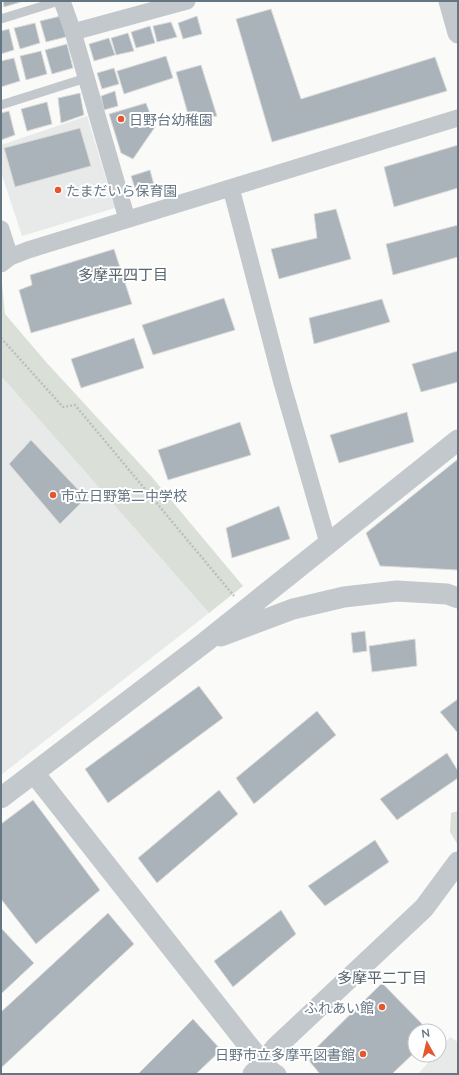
<svg xmlns="http://www.w3.org/2000/svg" width="459" height="1075" font-family="Lato,'Noto Sans JP',sans-serif">
	<style>
		.built { fill: #e8e9e9 }
		.green { fill: #dadfd7 }
		.building { fill: #aab3b9; stroke: #dcdcda }
		.lines { fill: none; stroke-linecap: round; stroke-linejoin: round }
		.path { stroke: #bbbfc2; stroke-width: 2.5; stroke-dasharray: 2 2; stroke-linecap: butt }
		.service { stroke: #c3c8cc; stroke-width: 9 }
		.minor { stroke: #c3c8cc; stroke-width: 17 }
		.tertiary { stroke: #c3c8cc; stroke-width: 21 }
		.poi-dot { fill: #e4572e; stroke: #fff; stroke-width: 1.5 }
		.labels { text-anchor: middle; dominant-baseline: central; stroke-width: 4; stroke-linejoin: round; paint-order: stroke }
		.poi-label { font-size: 14px; fill: #657683; stroke: #fff; text-anchor: start }
		.neighbourhood-label { font-size: 15px; fill: #57646e; stroke: #fff }
	</style>
	<rect width="100%" height="100%" fill="#fafaf8"/>
	<!-- built -->
	<path class="built" d="M87 116 115 208 22 236 1 172V145Z
		M1 376 209 613 1 775Z
		M450 1037 458 1042V1074H418L435 1055H439V1050Z"/>
	<!-- green -->
	<path class="green" d="M1 274 5 314 46 362 151 476 243 586 209 613 1 376Z
		M458 811V845L450 832 451 813Z"/>
	<!-- building -->
	<path class="building" d="M3 1H24L4 7Z
		M271 9 301 99 435 57 447 91 272 142 236 19Z
		M61 16 66 37 46 42 40 21Z
		M197 16 202 34 183 39 178 23Z
		M171 22 177 37 157 42 153 26Z
		M35 23 40 43 20 49 14 28Z
		M150 26 155 43 136 48 131 32Z
		M9 29 14 50 1 54V31Z
		M128 33 134 51 116 55 111 38Z
		M109 38 115 55 94 61 89 44Z
		M67 44 73 68 52 74 45 50Z
		M41 51 47 74 26 80 20 56Z
		M166 56 173 78 124 94 117 71Z
		M14 58 20 81 1 87V61Z
		M201 65 217 116 190 121 176 72Z
		M114 68 119 84 102 89 97 73Z
		M115 91 118 106 104 110 101 96Z
		M80 93 84 115 61 123 58 98Z
		M47 102 52 124 27 131 21 109Z
		M146 103 155 127 133 159 121 153 109 114Z
		M9 111 15 135 1 140V113Z
		M80 128 91 166 15 187 4 148Z
		M458 145V188L394 207 384 167Z
		M150 170 154 185 136 192 131 176Z
		M336 209 351 259 279 279 271 249 317 238 314 214Z
		M458 225V257L393 275 386 244Z
		M114 249 132 304 31 333 19 290 32 285 30 275Z
		M224 298 235 330 153 355 142 325Z
		M382 299 390 322 314 344 309 318Z
		M134 338 144 368 81 388 71 359Z
		M458 351V382L421 392 412 364Z
		M407 412 414 442 339 463 330 435Z
		M240 422 251 455 168 480 158 450Z
		M31 440 86 498 60 524 9 464Z
		M458 459V570L380 566 366 533Z
		M279 506 290 539 232 558 226 528Z
		M365 631 367 651 353 653 351 633Z
		M415 639 417 666 372 672 369 646Z
		M199 686 223 718 108 803 85 769Z
		M458 699V731L457 732 440 712Z
		M317 711 336 735 254 804 236 778Z
		M447 753 458 771V778L397 820 380 799Z
		M219 790 238 814 157 883 138 858Z
		M33 800 100 890 36 944 1 899V824Z
		M375 840 389 862 325 906 308 886Z
		M281 910 296 934 233 987 214 961Z
		M108 913 134 944 1 1068V1012Z
		M1 928 34 963 1 994Z
		M382 983 429 1031H415V1052L392 1074H320L310 1062V1054Z
		M193 1019 221 1050 196 1074H138Z"/>
	<g class="lines">
		<!-- path -->
		<path class="path" d="M1 338 63 407 75 405 234 596"/>
		<!-- service -->
		<path class="service" d="M1 19 59 1
			M1 105 86 78"/>
		<!-- minor -->
		<path class="minor" d="M62 1 73 32 127 219
			M73 32 187 1
			M231 188 282 383 328 543
			M1 229 10 257
			M1 264 10 257 28 250 458 118
			M263 1064 278 1074"/>
		<!-- tertiary -->
		<path class="tertiary" d="M449 1 458 33
			M221 636 293 609 344 597 397 591 447 594 458 598
			M34 773 263 1064
			M1 798 204 643 458 440
			M253 1074 263 1064 275 1048 424 908 458 862"/>
	</g>
	<!-- markers -->
	<g class="poi-dot">
		<circle cx="121" cy="119" r="4"/>
		<circle cx="58" cy="190" r="4"/>
		<circle cx="53" cy="495" r="4"/>
		<circle cx="382" cy="1007" r="4"/>
		<circle cx="363" cy="1054" r="4"/>
	</g>
	<g class="labels">
		<!-- poi labels -->
		<g class="poi-label">
			<text x="129" y="119">日野台幼稚園</text>
			<text x="66" y="190">たまだいら保育園</text>
			<text x="61" y="495">市立日野第二中学校</text>
			<text x="374" y="1007" text-anchor="end">ふれあい館</text>
			<text x="355" y="1054" text-anchor="end">日野市立多摩平図書館</text>
		</g>
		<!-- neighbourhood labels -->
		<g class="neighbourhood-label">
			<text x="123" y="274">多摩平四丁目</text>
			<text x="382" y="977">多摩平二丁目</text>
		</g>
	</g>
	<!-- border -->
	<rect width="459" height="1075" fill="none" stroke="#657683" stroke-width="4"/>
	<!-- north arrow -->
	<g transform="translate(427 1043) rotate(352)"><circle r="19" fill="#ffffff" stroke="#c1c8cd"/>
	<path d="M0-3L7 15L0 10L-7 15Z" fill="#e4572e"/>
	<text y="-6" font-size="11" font-weight="bold" text-anchor="middle" fill="#657683">N</text>
	</g>
</svg>
